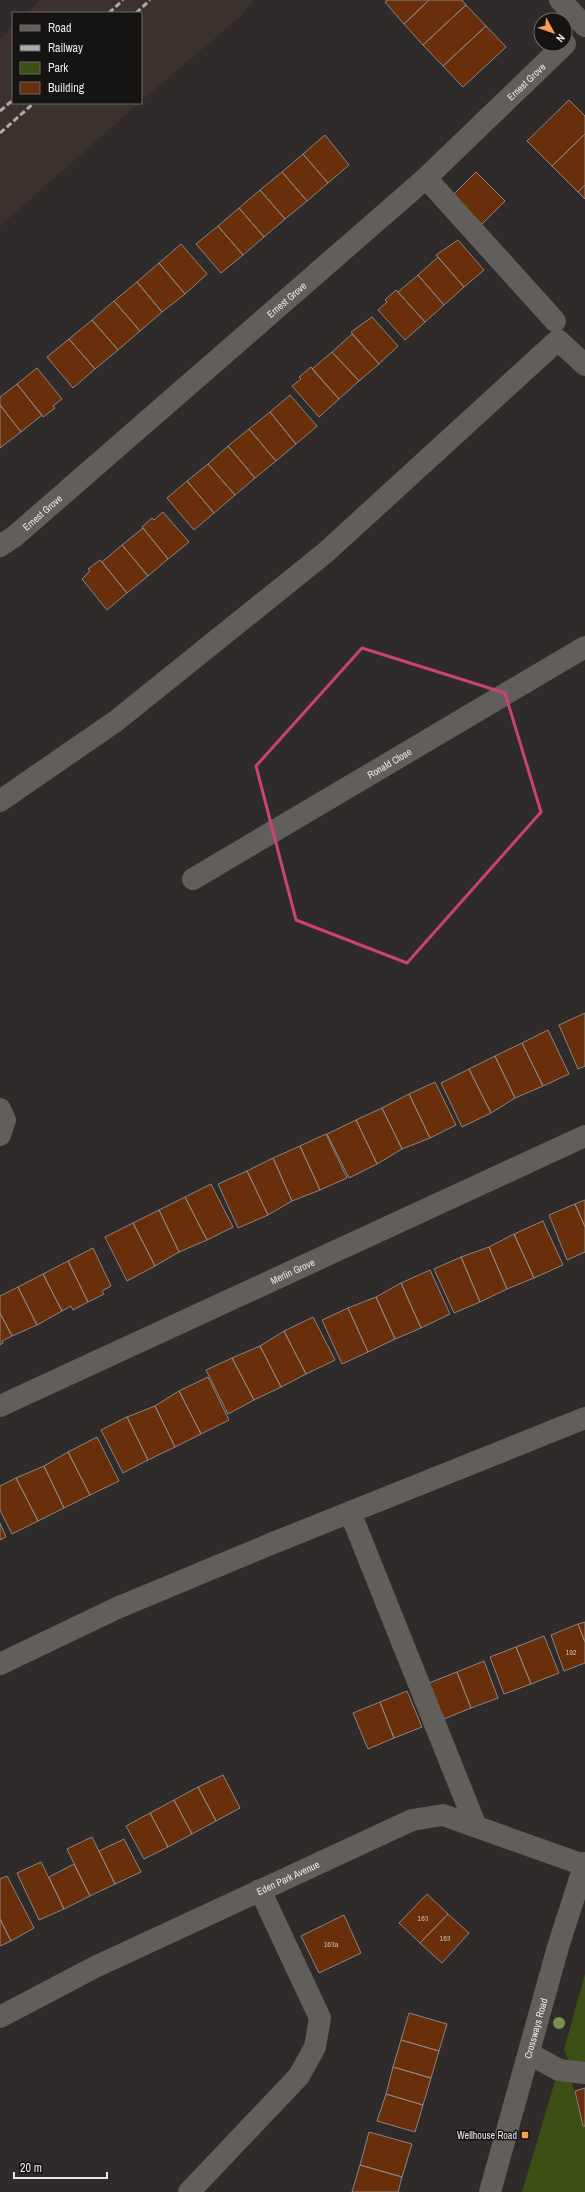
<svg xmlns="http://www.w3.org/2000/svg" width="585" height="2192" font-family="'Archivo Narrow',sans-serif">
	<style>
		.built { fill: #3b322d }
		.green { fill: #3c5015 }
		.building { fill: #682f0a; stroke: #898583 }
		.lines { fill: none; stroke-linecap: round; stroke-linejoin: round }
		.minor { stroke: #615e5c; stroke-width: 22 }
		.rail { stroke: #aeabaa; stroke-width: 3; stroke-dasharray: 6 3; stroke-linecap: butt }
		.tree { fill: #7a9053 }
		.marked { fill: none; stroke: #ca4277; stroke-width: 3; stroke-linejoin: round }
		.poi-dot { fill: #fc9d54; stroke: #151413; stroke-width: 1.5 }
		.labels { text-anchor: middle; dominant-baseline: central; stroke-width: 3; stroke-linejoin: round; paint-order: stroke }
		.number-label { font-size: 8px; fill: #cabab0 }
		.street-label { font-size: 10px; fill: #eae8e7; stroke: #151413 }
		.poi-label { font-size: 10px; fill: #eae8e7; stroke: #151413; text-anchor: end }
	</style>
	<rect width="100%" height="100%" fill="#2e2b2a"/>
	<!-- built -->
	<path class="built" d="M40 0H254L241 16 141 101V13H27Z
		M13 26V103H139L0 226V39Z"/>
	<!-- green -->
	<path class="green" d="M585 1974V2067L571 2065 564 2050Z
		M561 2079 572 2082 583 2126H585V2192H522L555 2081Z"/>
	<!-- building -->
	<path class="building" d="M387 0H429L404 24 385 2Z
		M429 0H462L466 5 423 45 404 24Z
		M466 5 486 26 443 66 423 45Z
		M486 26 506 47 463 87 443 66Z
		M569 100 585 116V134L552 166 527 141Z
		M585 134V185L578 192 552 166Z
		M325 135 349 165 328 183 303 154Z
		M303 154 328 183 307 201 282 172Z
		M282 172 307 201 285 219 260 190Z
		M476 172 505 201 480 226 451 197Z
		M585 185V199L578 192Z
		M260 190 285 219 264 237 239 208Z
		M239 208 264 237 243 255 218 226Z
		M218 226 243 255 221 273 196 244Z
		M458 240 484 270 464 287 436 255Z
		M181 244 207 274 185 294 159 263Z
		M438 257 464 287 444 305 418 275Z
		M159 263 185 294 162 312 137 282Z
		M418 275 444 305 425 322 398 292Z
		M137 282 162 312 140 331 114 301Z
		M396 290 425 322 405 340 378 310 387 302 385 300Z
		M114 301 140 331 118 350 92 320Z
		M372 317 398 346 379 364 351 332Z
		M92 320 118 350 95 369 69 339Z
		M352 334 379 364 359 381 332 352Z
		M69 339 95 369 73 388 47 357Z
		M332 352 359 381 339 399 312 369Z
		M311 367 339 399 319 417 292 386 301 379 299 377Z
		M37 368 62 399 53 406 55 408 43 417 17 384Z
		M17 384 42 415 21 432 0 405V397Z
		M290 395 317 426 296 444 270 412Z
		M0 405 21 432 0 448Z
		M270 412 296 444 276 461 249 429Z
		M249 429 276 461 255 478 228 446Z
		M228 446 255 478 235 495 208 464Z
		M208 464 235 495 214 513 187 481Z
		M187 481 214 513 194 530 167 498Z
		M163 512 189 542 168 559 142 527 152 518 154 520Z
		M143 528 168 559 148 576 122 545Z
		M122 545 148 576 127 593 102 562Z
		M100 560 127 593 107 610 82 579 90 571 88 569Z
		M585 1013V1066L578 1069 559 1025Z
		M548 1030 569 1074 543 1086 522 1043Z
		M522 1043 543 1086 515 1098 495 1056Z
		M495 1056 515 1098 491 1113 469 1069Z
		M469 1069 491 1113 462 1127 441 1083Z
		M435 1082 456 1125 430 1138 409 1094Z
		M409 1094 430 1138 402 1149 382 1108Z
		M382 1108 402 1149 377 1164 356 1120Z
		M356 1120 377 1164 349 1178 327 1134Z
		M326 1134 347 1178 320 1190 300 1146Z
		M300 1146 320 1190 292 1201 273 1158Z
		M273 1158 292 1201 268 1215 247 1171Z
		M247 1171 268 1215 238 1228 218 1184Z
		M211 1184 233 1227 207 1240 185 1197Z
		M185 1197 207 1240 179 1252 159 1210Z
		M585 1200V1227L575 1204Z
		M575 1204 585 1227V1252L567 1260 549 1215Z
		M159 1210 179 1252 155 1266 133 1223Z
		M543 1221 563 1265 534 1278 514 1234Z
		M133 1223 155 1266 127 1281 105 1237Z
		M514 1234 534 1278 507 1289 489 1247Z
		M489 1247 507 1289 480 1302 461 1257Z
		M93 1248 111 1286 102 1291 104 1294 88 1302 68 1261Z
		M461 1257 480 1302 454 1313 434 1269Z
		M68 1261 88 1302 73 1310 71 1306 62 1311 43 1274Z
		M430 1270 450 1314 421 1328 401 1283Z
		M43 1274 62 1311 37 1325 18 1287Z
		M401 1283 421 1328 395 1339 376 1297Z
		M18 1287 37 1325 12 1336 0 1313V1296Z
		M376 1297 395 1339 368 1352 348 1308Z
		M348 1308 368 1352 342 1364 322 1320Z
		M0 1313 12 1336 2 1341 3 1343 0 1345Z
		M313 1317 335 1360 306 1374 284 1331Z
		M284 1331 306 1374 281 1387 260 1346Z
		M260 1346 281 1387 254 1400 232 1358Z
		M232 1358 254 1400 228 1414 206 1370Z
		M208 1377 229 1420 201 1434 179 1391Z
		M179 1391 201 1434 175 1447 155 1406Z
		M155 1406 175 1447 148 1460 127 1417Z
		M127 1417 148 1460 123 1473 101 1430Z
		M97 1437 119 1481 90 1495 68 1452Z
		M68 1452 90 1495 64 1508 44 1466Z
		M44 1466 64 1508 38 1521 16 1478Z
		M16 1478 38 1521 12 1534 0 1510V1486Z
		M0 1523 6 1537 0 1540Z
		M585 1622V1642L578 1624Z
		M578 1624 585 1642V1663L564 1671 551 1635Z
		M544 1636 559 1673 531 1684 516 1647Z
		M516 1647 531 1684 504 1694 490 1657Z
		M484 1661 498 1698 471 1708 457 1672Z
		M457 1672 471 1708 444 1719 429 1683Z
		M407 1691 422 1727 394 1738 380 1702Z
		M380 1702 394 1738 368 1749 353 1713Z
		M223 1775 240 1808 216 1821 198 1787Z
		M198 1787 216 1821 192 1834 174 1800Z
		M174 1800 192 1834 168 1847 150 1813Z
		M150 1813 168 1847 144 1859 126 1826Z
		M92 1837 115 1884 90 1896 67 1849Z
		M124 1839 141 1872 115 1884 99 1851Z
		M41 1862 64 1909 39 1920 17 1873Z
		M74 1864 90 1896 64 1909 49 1877Z
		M7 1876 34 1928 11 1941 0 1919V1879Z
		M427 1894 448 1914 420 1943 399 1923Z
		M448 1914 469 1933 442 1963 420 1943Z
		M344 1915 361 1953 319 1973 301 1936Z
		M0 1919 11 1941 0 1946Z
		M409 2013 447 2024 439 2051 401 2040Z
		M401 2040 439 2051 431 2078 393 2067Z
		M393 2067 431 2078 423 2105 386 2094Z
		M585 2088V2126H583L575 2091Z
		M386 2094 423 2105 415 2132 377 2121Z
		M369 2132 412 2144 402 2177 360 2165Z
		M360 2165 402 2177 398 2192H352Z"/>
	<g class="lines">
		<!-- minor -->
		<g class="minor">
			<path d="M560 0 585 26"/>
			<path d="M426 178 555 321"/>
			<path id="s1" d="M0 546 15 536 426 178 565 44"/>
			<path d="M0 801 116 721 325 553 558 340 585 365"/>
			<path id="s2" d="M193 879 585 647"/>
			<path d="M0 1109 5 1120 0 1135"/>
			<path id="s3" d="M0 1406 585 1136"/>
			<path d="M350 1512 475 1824"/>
			<path d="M0 1664 117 1608 273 1543 585 1418"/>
			<path id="s4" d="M0 2017 95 1967 412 1820 443 1815 584 1865"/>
			<path d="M530 2054 559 2070 585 2073"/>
			<path d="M189 2192 299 2076 315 2047 320 2018 260 1890"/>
			<path id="s5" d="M490 2192 558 1947 585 1863"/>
		</g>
		<!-- rail -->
		<path class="rail" d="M109 13 123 0
			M136 13 150 0
			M0 111 13 100
			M0 133 34 103"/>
	</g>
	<!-- trees -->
	<circle class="tree" cx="559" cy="2023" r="6"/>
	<!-- marked area -->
	<path class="marked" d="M362 648 505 693 541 812 407 963 296 920 256 766Z"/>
	<!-- markers -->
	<rect class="poi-dot" x="521" y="2131" width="8" height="8" rx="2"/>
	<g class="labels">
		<!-- number labels -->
		<g class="number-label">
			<text x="571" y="1652">192</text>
			<text x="423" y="1918">163</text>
			<text x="445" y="1938">163</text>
			<text x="331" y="1944">163a</text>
		</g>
		<!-- street labels -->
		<g class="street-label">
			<text stroke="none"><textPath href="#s1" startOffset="702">Ernest Grove</textPath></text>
			<text stroke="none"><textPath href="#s1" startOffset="378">Ernest Grove</textPath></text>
			<text stroke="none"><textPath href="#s1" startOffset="54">Ernest Grove</textPath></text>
			<text stroke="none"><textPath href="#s2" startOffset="228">Ronald Close</textPath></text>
			<text stroke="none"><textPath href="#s3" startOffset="322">Merlin Grove</textPath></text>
			<text stroke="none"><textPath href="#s4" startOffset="320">Eden Park Avenue</textPath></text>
			<text stroke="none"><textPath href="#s5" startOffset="170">Crossways Road</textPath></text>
		</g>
		<!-- poi labels -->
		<g class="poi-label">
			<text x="517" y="2135">Wellhouse Road</text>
		</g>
	</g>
	<!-- legend -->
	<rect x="12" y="12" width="130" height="92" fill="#151413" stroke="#6a6968"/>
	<rect x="20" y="25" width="20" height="6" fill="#615e5c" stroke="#6a6968"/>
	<text x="48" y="32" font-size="12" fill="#eae8e7">Road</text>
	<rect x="20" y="45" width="20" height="6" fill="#aeabaa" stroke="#6a6968"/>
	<text x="48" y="52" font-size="12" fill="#eae8e7">Railway</text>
	<rect x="20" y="62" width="20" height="12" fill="#3c5015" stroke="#6a6968"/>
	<text x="48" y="72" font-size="12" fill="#eae8e7">Park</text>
	<rect x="20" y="82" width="20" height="12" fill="#682f0a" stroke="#6a6968"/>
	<text x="48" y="92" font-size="12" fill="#eae8e7">Building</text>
	<!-- north arrow -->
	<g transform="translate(553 32) rotate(130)"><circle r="19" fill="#151413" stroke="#6a6968"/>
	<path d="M0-3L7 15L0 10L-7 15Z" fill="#fc9d54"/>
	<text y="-6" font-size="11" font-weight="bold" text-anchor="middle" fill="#eae8e7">N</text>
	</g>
	<!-- scale -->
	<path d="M14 2172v6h93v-6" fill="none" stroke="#eae8e7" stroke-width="2"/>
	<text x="20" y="2172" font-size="12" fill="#eae8e7" stroke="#151413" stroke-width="3" paint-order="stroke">20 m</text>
</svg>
